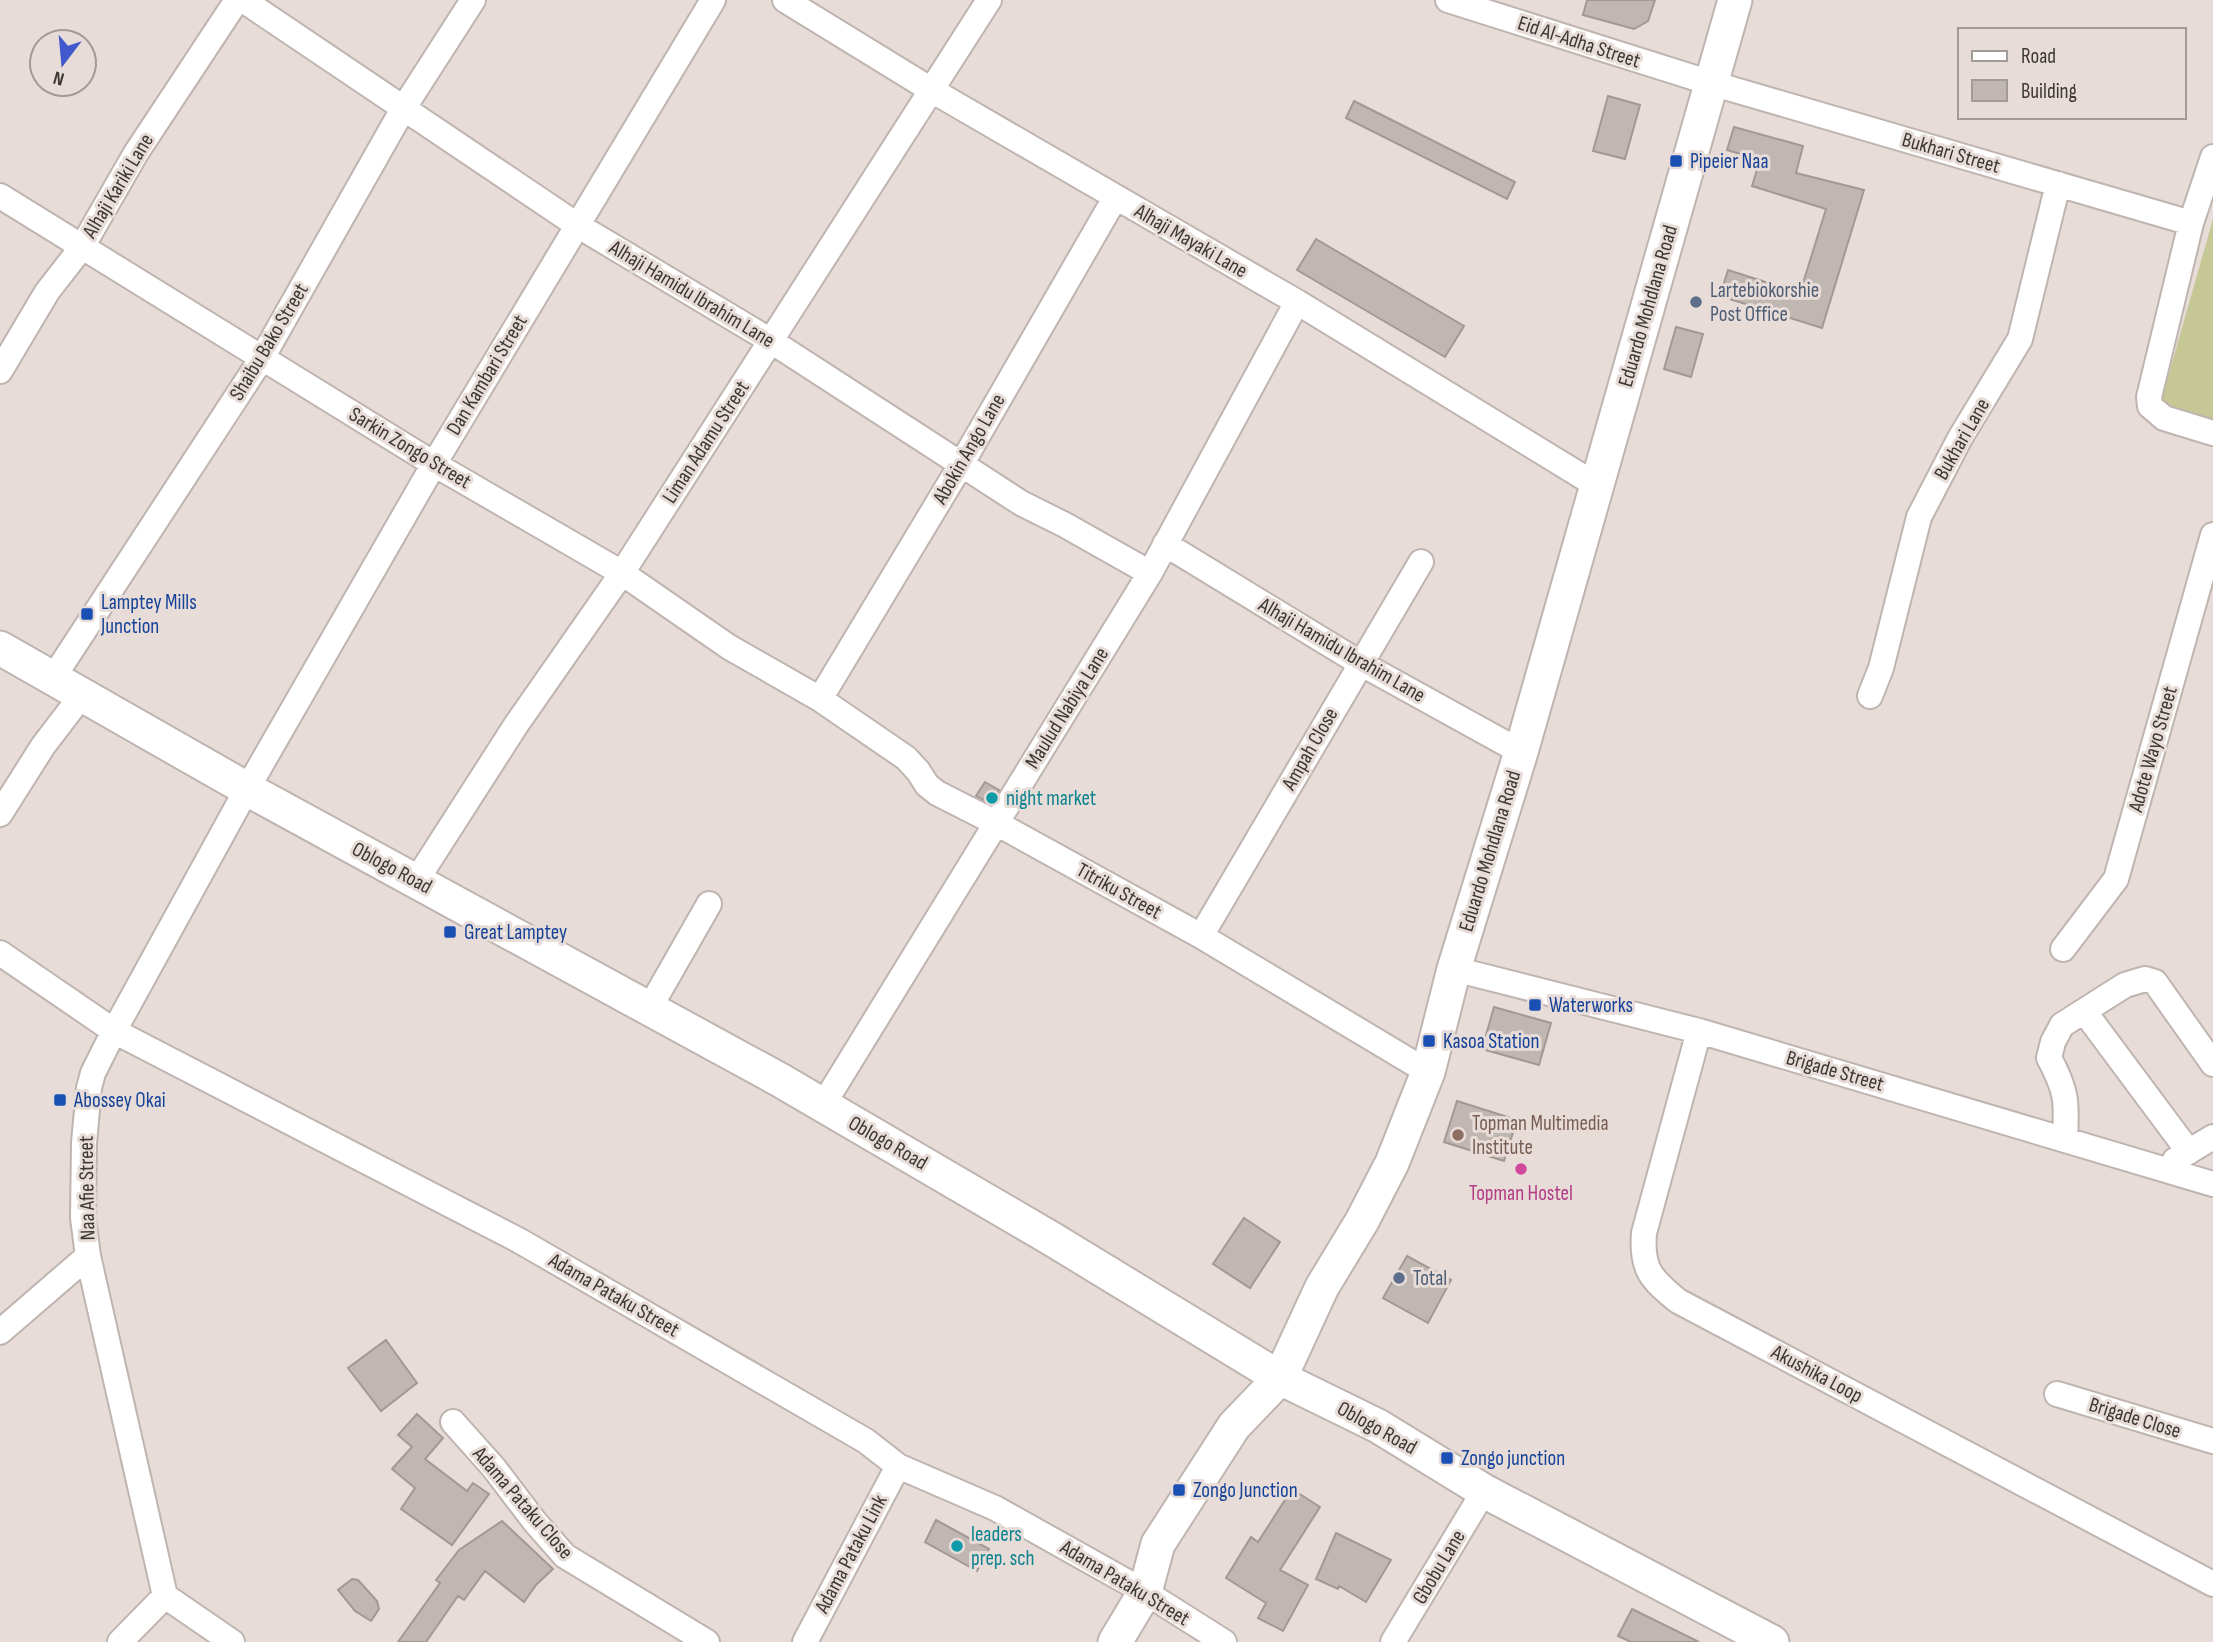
<svg xmlns="http://www.w3.org/2000/svg" width="2213" height="1642" font-family="'Sofia Sans Condensed',sans-serif">
	<style>
		.green { fill: #c5c795 }
		.building { fill: #c1b7b2; stroke: #a39893; stroke-width: 2 }
		.lines { fill: none; stroke-linecap: round; stroke-linejoin: round }
		.minor-casing { stroke: #bfb4af; stroke-width: 28 }
		.secondary-casing { stroke: #bfb4af; stroke-width: 37 }
		.minor { stroke: #fff; stroke-width: 24 }
		.secondary { stroke: #fff; stroke-width: 33 }
		.transit-dot { fill: #1a4fb4; stroke: #e7dcd7; stroke-width: 2.5 }
		.service-dot { fill: #5c6f8a; stroke: #e7dcd7; stroke-width: 2.5 }
		.culture-dot { fill: #0f9aa8; stroke: #e7dcd7; stroke-width: 2.5 }
		.education-dot { fill: #8d6e63; stroke: #e7dcd7; stroke-width: 2.5 }
		.hotel-dot { fill: #d1479c; stroke: #e7dcd7; stroke-width: 2.5 }
		.labels { text-anchor: middle; dominant-baseline: central; stroke-width: 6; stroke-linejoin: round; paint-order: stroke }
		.street-label { font-size: 21px; fill: #3b3735; stroke: #e7dcd7 }
		.transit-label { font-size: 21px; fill: #164399; stroke: #e7dcd7; text-anchor: start }
		.service-label { font-size: 21px; fill: #4e5e75; stroke: #e7dcd7; text-anchor: start }
		.culture-label { font-size: 21px; fill: #0d838f; stroke: #e7dcd7; text-anchor: start }
		.education-label { font-size: 21px; fill: #785e54; stroke: #e7dcd7; text-anchor: start }
		.hotel-label { font-size: 21px; fill: #b23c85; stroke: #e7dcd7 }
	</style>
	<rect width="100%" height="100%" fill="#e7dcd7"/>
	<!-- green -->
	<path class="green" d="M2213 219V421L2160 405Z"/>
	<!-- building -->
	<path class="building" d="M1587 0H1655L1648 21 1634 29 1583 15Z
		M1608 96 1640 105 1625 159 1593 151Z
		M1354 101 1515 182 1507 199 1346 118Z
		M1734 127 1803 146 1796 173 1864 190 1822 328 1720 296 1728 270 1800 293 1826 209 1752 186 1760 160 1727 150Z
		M1316 239 1464 326 1445 357 1297 270Z
		M1676 327 1703 334 1691 377 1664 369Z
		M985 782 999 790 991 804 976 796Z
		M1494 1007 1551 1023 1539 1065 1482 1049Z
		M1457 1101 1517 1120 1504 1161 1444 1142Z
		M1244 1218 1280 1242 1250 1288 1213 1264Z
		M1407 1256 1451 1280 1428 1323 1383 1298Z
		M386 1340 417 1383 381 1411 348 1368Z
		M417 1414 443 1438 425 1459 467 1491 473 1483 489 1494 452 1545 401 1509 415 1488 392 1469 412 1447 398 1435Z
		M1292 1489 1320 1507 1280 1570 1308 1585 1283 1631 1258 1618 1266 1603 1226 1578 1251 1537 1258 1542Z
		M936 1520 989 1549 977 1571 925 1542Z
		M502 1521 553 1569 536 1585 524 1602 485 1571 464 1600 458 1596 426 1642H398L440 1583 436 1580 459 1550Z
		M1336 1533 1391 1560 1366 1602 1339 1586 1338 1589 1316 1579Z
		M352 1579 358 1580 377 1601 379 1609 371 1621 355 1611 338 1590Z
		M1632 1609 1699 1642H1631L1618 1636Z"/>
	<g class="lines">
		<!-- minor casing -->
		<g class="minor-casing">
			<path id="minor" d="M243 0 577 225 771 341 1021 503 1065 525 1150 573
				M785 0 933 91 1297 302 1596 485
				M1448 0 1711 83 2191 223
				M2213 157 2191 223 2149 397 2150 406 2164 418 2213 433
				M0 196 434 464 622 573 729 647 820 699 906 758 918 771 927 785 937 793 996 823 1201 936 1428 1072
				M0 371 47 292 82 247 136 153 237 0
				M1165 544 1360 663 1521 752
				M53 678 262 358 403 109 473 0
				M1870 696 1881 668 1919 517 1960 438 2020 339 2058 184
				M820 699 962 463 1115 198
				M0 814 43 746 82 695
				M416 881 516 725 622 573 989 0
				M1201 936 1421 562
				M2063 949 2116 879 2213 535
				M0 953 114 1031 520 1241 866 1441 898 1466 995 1508 1145 1592 1224 1642
				M1454 969 1699 1031 2213 1184
				M649 1009 709 904
				M2084 1011 2189 1152
				M1699 1031 1644 1233C1641 1269 1651 1279 1678 1301L2213 1584
				M823 1105 1150 573 1297 302
				M2065 1139C2067 1102 2067 1091 2049 1058L2053 1042 2062 1025 2125 985 2145 979 2155 982 2213 1064
				M2175 1160 2213 1137
				M0 1332 88 1256
				M2057 1394 2213 1441
				M453 1422 494 1468 535 1522 565 1556 707 1642
				M165 1596 88 1256 83 1218 84 1143 89 1088 93 1073 114 1031 247 789 434 464 713 0
				M165 1596 232 1642
				M120 1642 165 1596
				M805 1642 898 1466
				M1393 1642 1484 1491"/>
		</g>
		<!-- secondary casing -->
		<g class="secondary-casing">
			<path id="secondary" d="M0 648 247 789 780 1080 1052 1239 1280 1378 1378 1426 1484 1491 1772 1642
				M1115 1642 1145 1592 1158 1544 1234 1426 1280 1378 1322 1287 1362 1221 1392 1163 1428 1072 1454 969 1521 752 1735 0"/>
		</g>
		<!-- minor -->
		<use href="#minor" class="minor"/>
		<!-- secondary -->
		<use href="#secondary" class="secondary"/>
	</g>
	<!-- markers -->
	<g class="transit-dot">
		<rect x="1669" y="154" width="14" height="14" rx="3.5"/>
		<rect x="80" y="607" width="14" height="14" rx="3.5"/>
		<rect x="443" y="925" width="14" height="14" rx="3.5"/>
		<rect x="1528" y="998" width="14" height="14" rx="3.5"/>
		<rect x="1422" y="1034" width="14" height="14" rx="3.5"/>
		<rect x="53" y="1093" width="14" height="14" rx="3.5"/>
		<rect x="1440" y="1451" width="14" height="14" rx="3.5"/>
		<rect x="1172" y="1483" width="14" height="14" rx="3.5"/>
	</g>
	<g class="service-dot">
		<circle cx="1696" cy="302" r="7"/>
		<circle cx="1399" cy="1278" r="7"/>
	</g>
	<g class="culture-dot">
		<circle cx="992" cy="798" r="7"/>
		<circle cx="957" cy="1546" r="7"/>
	</g>
	<circle class="education-dot" cx="1458" cy="1135" r="7"/>
	<circle class="hotel-dot" cx="1521" cy="1169" r="7"/>
	<g class="labels">
		<!-- street labels -->
		<g class="street-label">
			<text transform="translate(1579 42) rotate(18)">Eid Al-Adha Street</text>
			<text transform="translate(1951 153) rotate(16)">Bukhari Street</text>
			<text transform="translate(118 186) rotate(-59)">Alhaji Kariki Lane</text>
			<text transform="translate(1191 241) rotate(30)">Alhaji Mayaki Lane</text>
			<text transform="translate(692 294) rotate(31)">Alhaji Hamidu Ibrahim Lane</text>
			<text transform="translate(1648 306) rotate(-74)">Eduardo Mohdlana Road</text>
			<text transform="translate(269 342) rotate(-59)">Shaibu Bako Street</text>
			<text transform="translate(487 375) rotate(-59)">Dan Kambari Street</text>
			<text transform="translate(1962 439) rotate(-60)">Bukhari Lane</text>
			<text transform="translate(706 442) rotate(-57)">Liman Adamu Street</text>
			<text transform="translate(410 448) rotate(31)">Sarkin Zongo Street</text>
			<text transform="translate(969 449) rotate(-60)">Abokin Ango Lane</text>
			<text transform="translate(1342 650) rotate(30)">Alhaji Hamidu Ibrahim Lane</text>
			<text transform="translate(1067 708) rotate(-58)">Maulud Nabiya Lane</text>
			<text transform="translate(1310 749) rotate(-60)">Ampah Close</text>
			<text transform="translate(2153 749) rotate(-74)">Adote Wayo Street</text>
			<text transform="translate(1490 851) rotate(-73)">Eduardo Mohdlana Road</text>
			<text transform="translate(392 868) rotate(28)">Oblogo Road</text>
			<text transform="translate(1119 891) rotate(29)">Titriku Street</text>
			<text transform="translate(1835 1071) rotate(16)">Brigade Street</text>
			<text transform="translate(888 1143) rotate(30)">Oblogo Road</text>
			<text transform="translate(87 1188) rotate(-91)">Naa Afie Street</text>
			<text transform="translate(614 1295) rotate(30)">Adama Pataku Street</text>
			<text transform="translate(1817 1374) rotate(28)">Akushika Loop</text>
			<text transform="translate(2135 1418) rotate(17)">Brigade Close</text>
			<text transform="translate(1377 1428) rotate(29)">Oblogo Road</text>
			<text transform="translate(523 1503) rotate(49)">Adama Pataku Close</text>
			<text transform="translate(851 1554) rotate(-62)">Adama Pataku Link</text>
			<text transform="translate(1439 1567) rotate(-59)">Gbobu Lane</text>
			<text transform="translate(1125 1583) rotate(31)">Adama Pataku Street</text>
		</g>
		<!-- transit labels -->
		<g class="transit-label">
			<text x="1690" y="161">Pipeier Naa</text>
			<text x="101" y="602">Lamptey Mills<tspan x="101" dy="24">Junction</tspan></text>
			<text x="464" y="932">Great Lamptey</text>
			<text x="1549" y="1005">Waterworks</text>
			<text x="1443" y="1041">Kasoa Station</text>
			<text x="74" y="1100">Abossey Okai</text>
			<text x="1461" y="1458">Zongo junction</text>
			<text x="1193" y="1490">Zongo Junction</text>
		</g>
		<!-- service labels -->
		<g class="service-label">
			<text x="1710" y="290">Lartebiokorshie<tspan x="1710" dy="24">Post Office</tspan></text>
			<text x="1413" y="1278">Total</text>
		</g>
		<!-- culture labels -->
		<g class="culture-label">
			<text x="1006" y="798">night market</text>
			<text x="971" y="1534">leaders<tspan x="971" dy="24">prep. sch</tspan></text>
		</g>
		<!-- education labels -->
		<g class="education-label">
			<text x="1472" y="1123">Topman Multimedia<tspan x="1472" dy="24">Institute</tspan></text>
		</g>
		<!-- hotel labels -->
		<g class="hotel-label">
			<text x="1521" y="1193">Topman Hostel</text>
		</g>
	</g>
	<!-- legend -->
	<rect x="1958" y="28" width="228" height="91" fill="#e7dcd7" stroke="#a29a96" stroke-width="2"/>
	<rect x="1972" y="51" width="35" height="10" fill="#ffffff" stroke="#a29a96" stroke-width="2"/>
	<text x="2021" y="63" font-size="21" fill="#3b3735">Road</text>
	<rect x="1972" y="80" width="35" height="21" fill="#c1b7b2" stroke="#a29a96" stroke-width="2"/>
	<text x="2021" y="98" font-size="21" fill="#3b3735">Building</text>
	<!-- north arrow -->
	<g transform="translate(63 63) rotate(196)"><circle r="33" fill="#e7dcd7" stroke="#a29a96" stroke-width="2"/>
	<path d="M0-5L12 26L0 18L-12 26Z" fill="#4159cc"/>
	<text y="-10" font-size="19" font-weight="bold" text-anchor="middle" fill="#3b3735">N</text>
	</g>
</svg>
